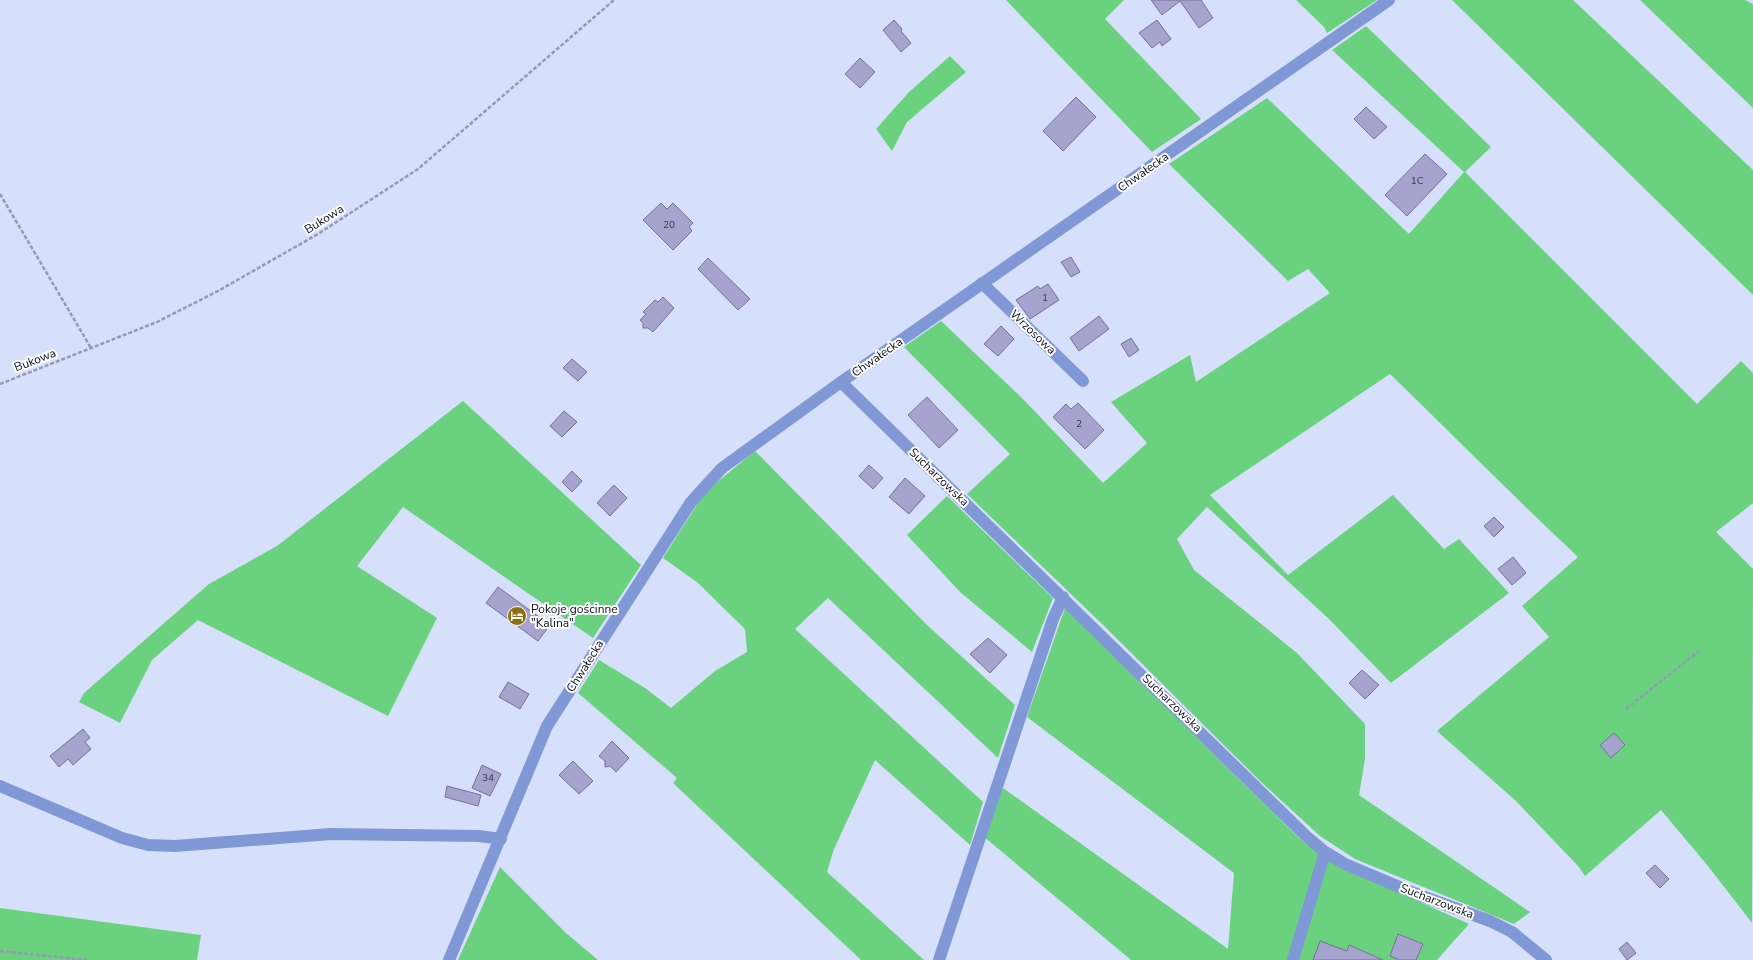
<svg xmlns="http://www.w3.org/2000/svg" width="1753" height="960" font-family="'Nunito Sans',sans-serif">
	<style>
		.green { fill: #6ad17f }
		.building { fill: #a7a3cf; stroke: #75719a }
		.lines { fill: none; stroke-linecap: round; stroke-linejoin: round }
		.path { stroke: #939bb2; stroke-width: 2.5; stroke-dasharray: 4 2; stroke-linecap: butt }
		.minor { stroke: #8198d7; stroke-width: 12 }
		.labels { text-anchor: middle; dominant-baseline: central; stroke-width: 4; stroke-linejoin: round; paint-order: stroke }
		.number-label { font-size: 10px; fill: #33364c }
		.street-label { font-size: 12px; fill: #0c1120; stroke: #fff }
		.poi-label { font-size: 12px; fill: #0c1120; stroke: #fff; text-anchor: start }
	</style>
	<rect width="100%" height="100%" fill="#d6e0fb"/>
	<!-- green -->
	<path class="green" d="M1006 0H1124L1105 19 1201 119 1152 152Z
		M1296 0H1377L1327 33 1324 27Z
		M1452 0H1573L1753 170V295Z
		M1640 0H1745L1753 4V108Z
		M1366 26 1491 147 1465 172 1697 404 1741 361 1753 373V503L1716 532 1753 569 1752 923 1708 866 1661 810 1585 876 1579 867 1516 801 1437 731 1549 637 1522 606 1578 557C1514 497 1453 435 1390 374L1210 495 1288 575 1393 495 1444 549 1459 539 1509 593 1391 683 1329 619 1207 507 1177 539 1194 570 1297 653 1365 724V759L1359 795 1530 912 1514 924 1355 859 1320 836 1260 781 1101 623 967 494 1010 454 904 347 941 321 1023 399 1103 483 1147 443 1111 402 1190 355 1196 382 1330 293 1308 269 1288 281 1169 164 1267 98 1409 234 1464 172 1332 50Z
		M950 56 966 72 907 122 892 151 876 129 909 92Z
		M463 401 641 565 593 638 403 507 357 566 437 618 388 716 198 620 152 660 120 723 79 702 84 693 209 584 277 546Z
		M755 451 927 625 1015 705 998 758 828 598 795 629 983 802 970 845 875 760 834 849 827 872 924 960H861L673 783 677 778 578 693 599 660 645 688 671 708 715 671 747 652 745 629 698 583 663 558 705 492Z
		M947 496 1053 598 1032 652 960 592 907 535Z
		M1065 608 1301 840 1329 861 1469 924 1437 960H1131L983 836 1003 788 1228 949 1234 873 1027 717Z
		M500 867 566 933 598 960H458Z
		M0 908 201 935 197 960H0Z"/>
	<!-- building -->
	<path class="building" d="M1151 0H1201L1213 18 1199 28 1180 1 1162 15Z
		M894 20 902 29 901 31 911 43 901 52 883 30Z
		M1157 20 1171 39 1162 46 1160 42 1152 48 1139 33Z
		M860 58 875 72 860 88 845 74Z
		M1076 97 1096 117 1063 151 1043 131Z
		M1366 107 1387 127 1374 139 1354 119Z
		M1425 154 1447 174 1407 216 1385 195Z
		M661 203 667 209 673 203 693 223 689 227 692 231 673 250 643 220Z
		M1071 257 1080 272 1071 277 1061 262Z
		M708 258 750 299 738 310 698 269Z
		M1048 284 1059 300 1030 319 1016 300 1038 286 1040 289Z
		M663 297 674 308 653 332 648 328H643V323L640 320 646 314 643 312 655 300 658 302Z
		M1099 316 1109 329 1079 351 1070 338Z
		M1001 326 1014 339 998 356 984 344Z
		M1131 338 1139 350 1129 357 1121 344Z
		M572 359 587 372 578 381 563 368Z
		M927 397 958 430 939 448 908 415Z
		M1078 403 1104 430 1085 449 1053 417 1066 404 1071 409Z
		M564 411 577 422 562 437 550 426Z
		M869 465 883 478 873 489 859 476Z
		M572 471 582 481 572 492 562 482Z
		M905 478 925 496 909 514 889 497Z
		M614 485 627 498 610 516 597 503Z
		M1494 517 1504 527 1494 537 1484 526Z
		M1513 557 1526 573 1512 585 1498 569Z
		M498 587 550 625 538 641 486 603Z
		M988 638 1007 655 990 673 970 654Z
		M1362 670 1379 685 1365 699 1349 683Z
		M508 682 529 694 520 709 499 697Z
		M83 729 90 738 85 742 91 749 73 765 68 759 59 767 50 756Z
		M1614 733 1625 745 1611 758 1600 745Z
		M612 741 629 758 616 772 610 766 605 767V761L599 756Z
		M573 761 593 781 579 794 559 775Z
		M482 765 501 774 490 796 472 788Z
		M447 786 481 795 478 806 445 797Z
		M1655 865 1669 879 1660 888 1646 873Z
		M1398 934 1423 944 1416 960H1399L1390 956Z
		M1320 941 1347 951 1349 945 1383 960H1313Z
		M1627 942 1636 953 1627 960 1619 949Z"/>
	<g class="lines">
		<!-- path -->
		<path class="path" d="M0 194 91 348
			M0 384 157 322 218 291 318 234 418 169 614 0
			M1626 709 1699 651
			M0 951 88 960"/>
		<!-- minor -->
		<path class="minor" d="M982 283 1083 381
			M841 382 1306 836 1325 852 1345 864 1414 893 1490 921 1512 932 1546 960
			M0 786 122 838 148 845 175 846 331 834 479 836 501 839
			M449 960 547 726 691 502 722 468 841 382 1389 0
			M939 960 1053 619 1063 597
			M1293 960 1325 852"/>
	</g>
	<!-- icons -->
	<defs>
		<g id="hotel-disc" transform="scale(1)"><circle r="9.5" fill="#8d6f12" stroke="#fff"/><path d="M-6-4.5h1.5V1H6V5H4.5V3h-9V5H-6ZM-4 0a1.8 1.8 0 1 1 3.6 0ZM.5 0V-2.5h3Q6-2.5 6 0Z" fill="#fff"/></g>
	</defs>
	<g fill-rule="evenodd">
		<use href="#hotel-disc" x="517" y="616"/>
	</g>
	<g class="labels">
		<!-- number labels -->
		<g class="number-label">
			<text x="1417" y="181">1C</text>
			<text x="669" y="225">20</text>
			<text x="1045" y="298">1</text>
			<text x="1079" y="424">2</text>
			<text x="488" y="778">34</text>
		</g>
		<!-- street labels -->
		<g class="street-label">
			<text transform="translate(1143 172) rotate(-35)">Chwałecka</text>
			<text transform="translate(324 219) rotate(-32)">Bukowa</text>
			<text transform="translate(1033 332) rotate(44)">Wrzosowa</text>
			<text transform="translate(877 357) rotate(-35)">Chwałecka</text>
			<text transform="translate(35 360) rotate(-21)">Bukowa</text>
			<text transform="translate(939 477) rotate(44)">Sucharzowska</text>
			<text transform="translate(585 666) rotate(-58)">Chwałecka</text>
			<text transform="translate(1172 703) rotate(44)">Sucharzowska</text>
			<text transform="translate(1437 901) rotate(21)">Sucharzowska</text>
		</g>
		<!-- poi labels -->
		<g class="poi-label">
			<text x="531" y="609">Pokoje gościnne<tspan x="531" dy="14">"Kalina"</tspan></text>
		</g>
	</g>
</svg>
